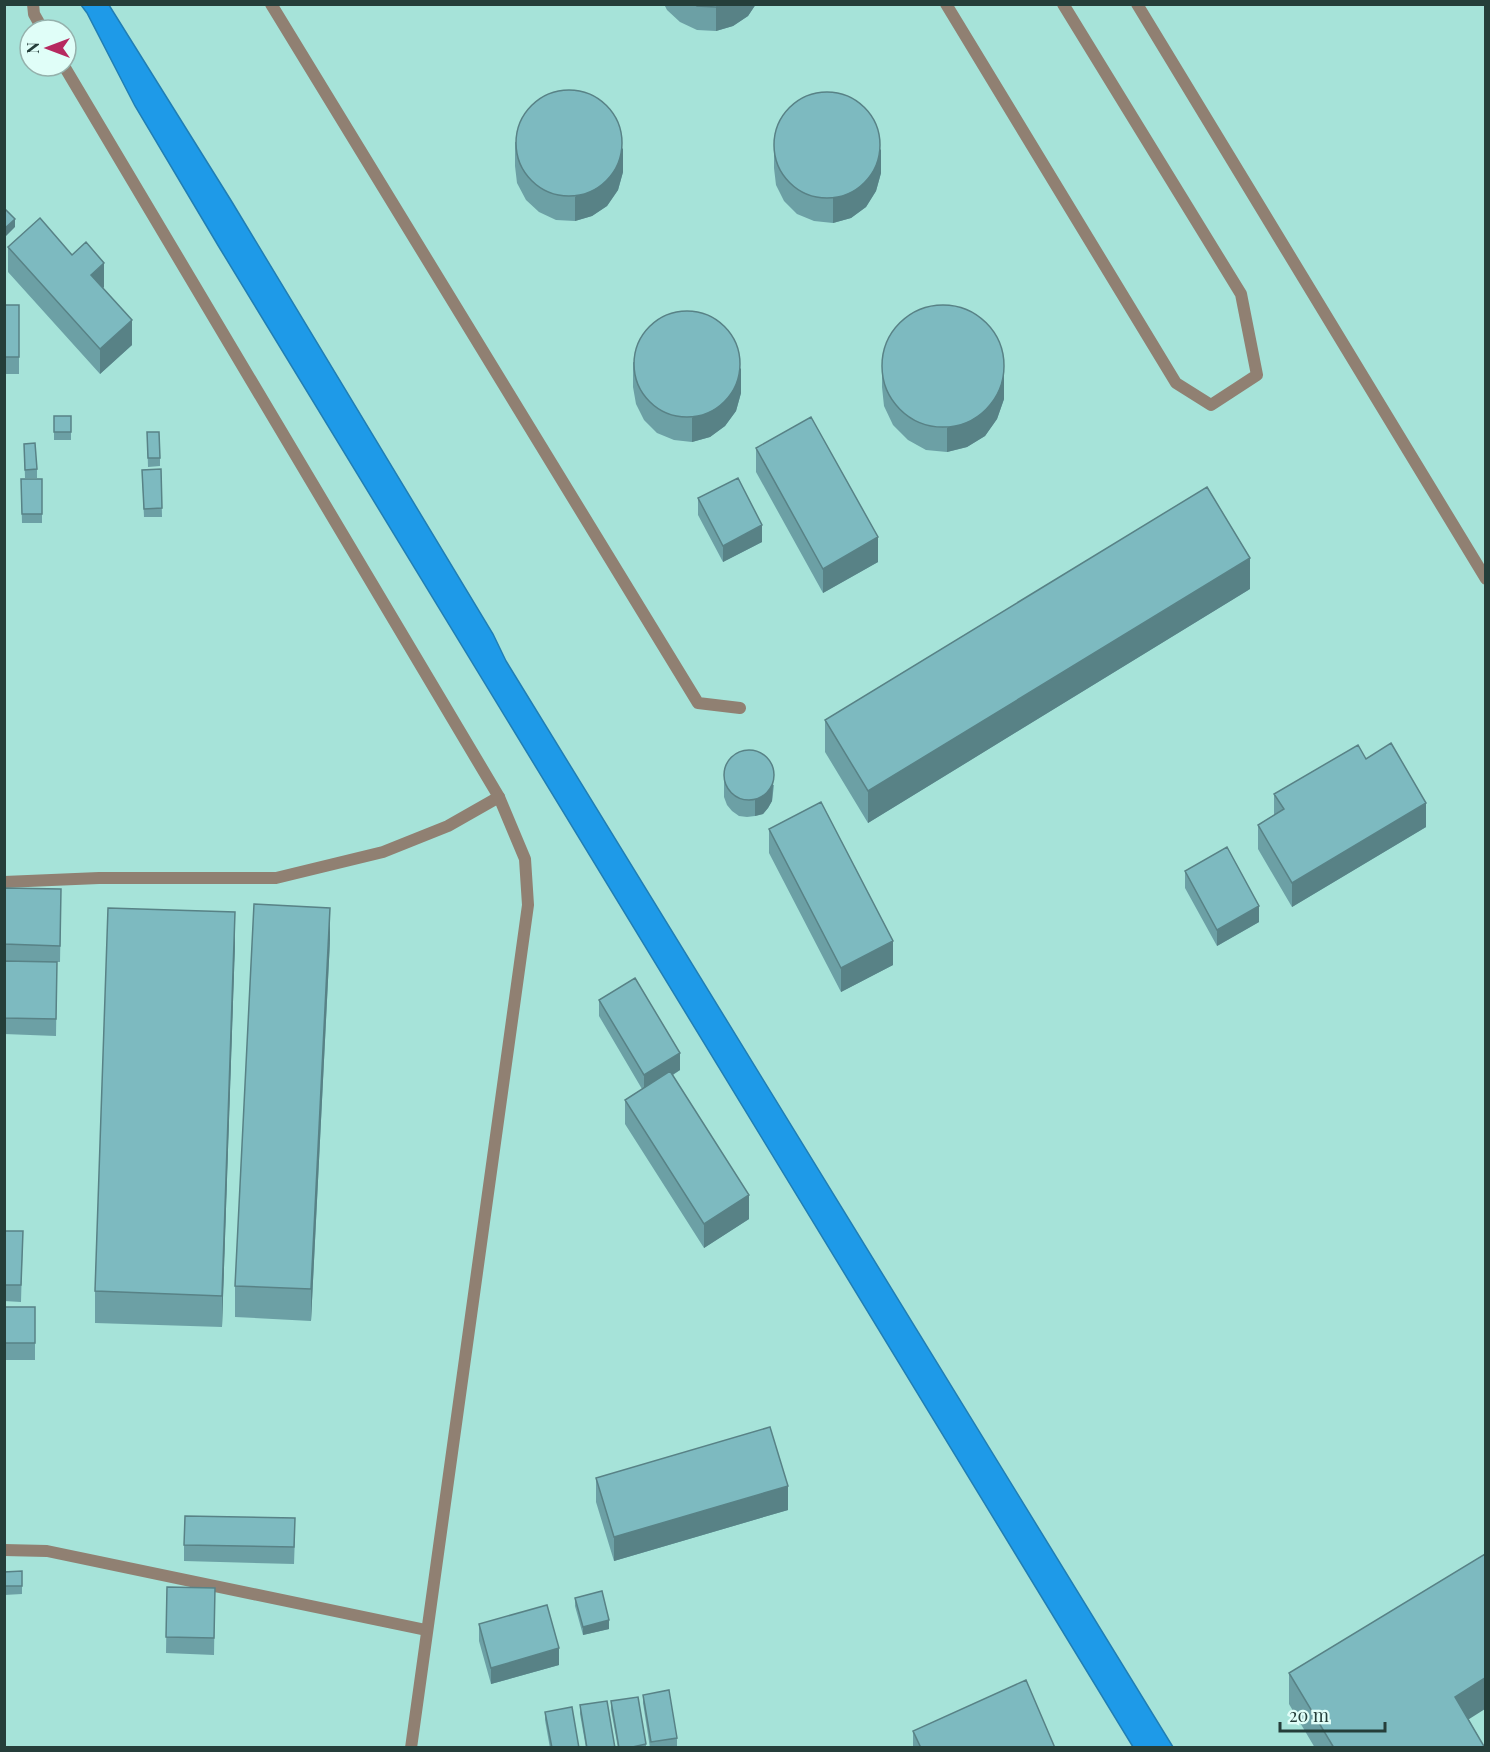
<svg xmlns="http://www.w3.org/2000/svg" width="1490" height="1752" font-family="'Playfair Display',serif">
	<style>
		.water { fill: #1e9ae8; stroke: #207eb4; stroke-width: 1.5 }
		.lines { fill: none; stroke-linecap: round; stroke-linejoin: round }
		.service { stroke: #908072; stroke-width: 12 }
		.minor { stroke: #908072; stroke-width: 12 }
		.tertiary { stroke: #908072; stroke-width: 12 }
		.wall { fill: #6ca0a5 }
		.shaded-wall { fill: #588286 }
		.building { fill: #7dbac0; stroke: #588286; stroke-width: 1.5 }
	</style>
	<rect width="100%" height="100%" fill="#a6e3d9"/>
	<!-- water -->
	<path class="water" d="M81 5H109L232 202 493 634 506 661 1173 1747H1133L219 247 135 106 87 13Z"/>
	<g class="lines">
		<!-- service -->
		<path class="service" d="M271 4 698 703 740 708
			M946 4 1176 383 1211 405 1257 375 1241 294 1063 4"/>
		<!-- minor -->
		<path class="minor" d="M4 882 99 878H276L383 852 448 826 499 797
			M4 1550 47 1551 426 1630"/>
		<!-- tertiary -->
		<path class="tertiary" d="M33 4 34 14 43 30
			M1137 4 1486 579
			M64 66 499 797 525 859 528 905 411 1748"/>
	</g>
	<!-- wall -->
	<path class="wall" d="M664 4H756L748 16 733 26 716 31 697 30 680 22 667 10Z
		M515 142 623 172 618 190 607 206 592 216 575 221 556 220 539 212 526 200 517 183 515 166Z
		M774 143 881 173 876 191 866 207 851 218 833 223 814 221 797 214 784 201 776 185 774 168Z
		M8 247 72 255 104 287 103 288 132 345 100 374 8 272Z
		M4 305H19V374H4Z
		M633 362 741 393 736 411 725 426 710 437 692 442 674 440 657 433 644 420 636 404 633 387Z
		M882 362 1004 399 997 419 985 436 967 447 947 452 926 450 908 440 893 425 884 406 882 387Z
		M54 416H71V440H54Z
		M147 432 160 458V466L148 467Z
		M24 444 37 469V478H25Z
		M756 448 878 562 823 593 756 472Z
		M161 469 162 517H144L142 470Z
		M21 479H42V523H22Z
		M698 498 762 542 723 562 698 515Z
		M1250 589 868 823 825 752V720Z
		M1366 759 1426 827 1292 907 1258 849V825L1274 815V794Z
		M724 772 774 785 772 801 768 808 763 814 755 816 747 817 739 816 732 811 727 805 724 797Z
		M769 829 893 965 841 992 769 853Z
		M1185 871 1259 922 1217 946 1185 888Z
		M4 888 61 905 60 962H57L56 1036 4 1034Z
		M330 940 311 1321 235 1317V1286Z
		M235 943 222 1327 95 1323V1291Z
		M599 1000 680 1070 673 1075 749 1219 704 1248 625 1124V1100L642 1089 599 1016Z
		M4 1231H23L21 1302 4 1301Z
		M4 1307H35V1360H4Z
		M596 1478 788 1510 614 1561 596 1502Z
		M295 1535 294 1564 184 1561V1545Z
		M22 1571V1594L4 1595V1572Z
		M167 1587 215 1588 214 1655 166 1653Z
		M575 1598 609 1629 583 1635 575 1606Z
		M479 1624 559 1665 491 1684 479 1641Z
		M1289 1673 1469 1720 1485 1748H1315L1289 1704Z
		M643 1695 677 1738V1746L670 1748H650L643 1703Z
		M611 1701 646 1744V1748H618L611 1710Z
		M580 1705 615 1748H586L580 1714Z
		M545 1712 579 1748H550L545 1720Z
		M913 1731 921 1748H913Z"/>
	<!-- shaded-wall -->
	<path class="shaded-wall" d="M725 4H756L748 16 733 26 716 31V7Z
		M623 148V172L618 190 607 206 592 216 575 221V197Z
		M881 149V173L876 191 866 207 851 218 833 223V198Z
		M15 219V227L4 238V229Z
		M104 263V287L91 299V275Z
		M132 320V345L100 374V349Z
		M741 368V393L736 411 725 426 710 437 692 442V418Z
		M1004 375V399L997 419 985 436 967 447 947 452V428Z
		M762 525V542L723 562V546Z
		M878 537V562L823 593V569Z
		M1250 558V589L868 823V791Z
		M774 769 772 801 768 808 763 814 755 816V800Z
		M1426 803V827L1292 907V883Z
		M1259 906V922L1217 946V930Z
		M330 908V940L311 1321V1289Z
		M235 912V943L222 1327V1296Z
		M893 941V965L841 992V968Z
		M680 1053V1070L644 1092V1075Z
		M749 1195V1219L704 1248V1224Z
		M788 1486V1510L614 1561V1537Z
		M609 1620V1629L583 1635V1627Z
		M559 1648V1665L491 1684V1668Z
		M1485 1678V1709L1455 1728V1697Z"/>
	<!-- building -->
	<path class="building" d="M694 4H725L716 7 697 6Z
		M516 143a53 53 0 1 1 106 0a53 53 0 1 1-106 0Z
		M774 145a53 53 0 1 1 106 0a53 53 0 1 1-106 0Z
		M4 208 15 219 4 229Z
		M40 218 72 255 86 242 104 263 91 275 132 320 100 349 8 247Z
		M4 305H19V357H4Z
		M882 366a61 61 0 1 1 122 0a61 61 0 1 1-122 0Z
		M634 364a53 53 0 1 1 106 0a53 53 0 1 1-106 0Z
		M54 416H71V432H54Z
		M811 417 878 537 823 569 756 448Z
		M147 432H159L160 458H148Z
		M35 443 37 469 25 470 24 444Z
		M161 469 162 508 144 509 142 470Z
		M738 478 762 525 723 546 698 498Z
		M21 479H42V514H22Z
		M1207 487 1250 558 868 791 825 720Z
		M1391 743 1426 803 1292 883 1258 825 1284 809 1274 794 1358 745 1366 759Z
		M724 775a25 25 0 1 1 50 0a25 25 0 1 1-50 0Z
		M821 802 893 941 841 968 769 829Z
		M1227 847 1259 906 1217 930 1185 871Z
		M4 888 61 889 60 946 4 944Z
		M254 904 330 908 311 1289 235 1286Z
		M108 908 235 912 222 1296 95 1291Z
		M4 961 57 962 56 1019 4 1018Z
		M635 978 680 1053 644 1075 599 1000Z
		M670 1071 749 1195 704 1224 625 1100Z
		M4 1231H23L21 1285H4Z
		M4 1307H35V1343H4Z
		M770 1427 788 1486 614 1537 596 1478Z
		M185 1516 295 1518 294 1547 184 1545Z
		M1485 1554V1678L1455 1697 1485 1748H1334L1289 1673Z
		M22 1571V1586H4V1572Z
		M167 1587 215 1588 214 1638 166 1637Z
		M602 1591 609 1620 583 1627 575 1598Z
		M547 1605 559 1648 491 1668 479 1624Z
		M1026 1680 1055 1748H921L913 1731Z
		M669 1690 677 1738 651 1742 643 1695Z
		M638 1697 646 1744 628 1748H619L611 1701Z
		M607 1701 615 1748H587L580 1705Z
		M572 1707 579 1748H552L545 1712Z"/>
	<!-- border -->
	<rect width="1490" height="1752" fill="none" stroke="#253e3a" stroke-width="12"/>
	<!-- north arrow -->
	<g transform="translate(48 48) rotate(270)"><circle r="28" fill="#e0fef8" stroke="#95b1ac" stroke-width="1.5"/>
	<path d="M0-4.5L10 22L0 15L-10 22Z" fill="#b6295f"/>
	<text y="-9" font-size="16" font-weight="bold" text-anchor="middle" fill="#253e3a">N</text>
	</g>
	<!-- scale -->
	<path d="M1280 1722v9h105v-9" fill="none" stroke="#253e3a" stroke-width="3"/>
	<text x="1289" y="1722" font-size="18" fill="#253e3a" stroke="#e0fef8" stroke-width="4.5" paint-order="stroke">20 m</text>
</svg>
